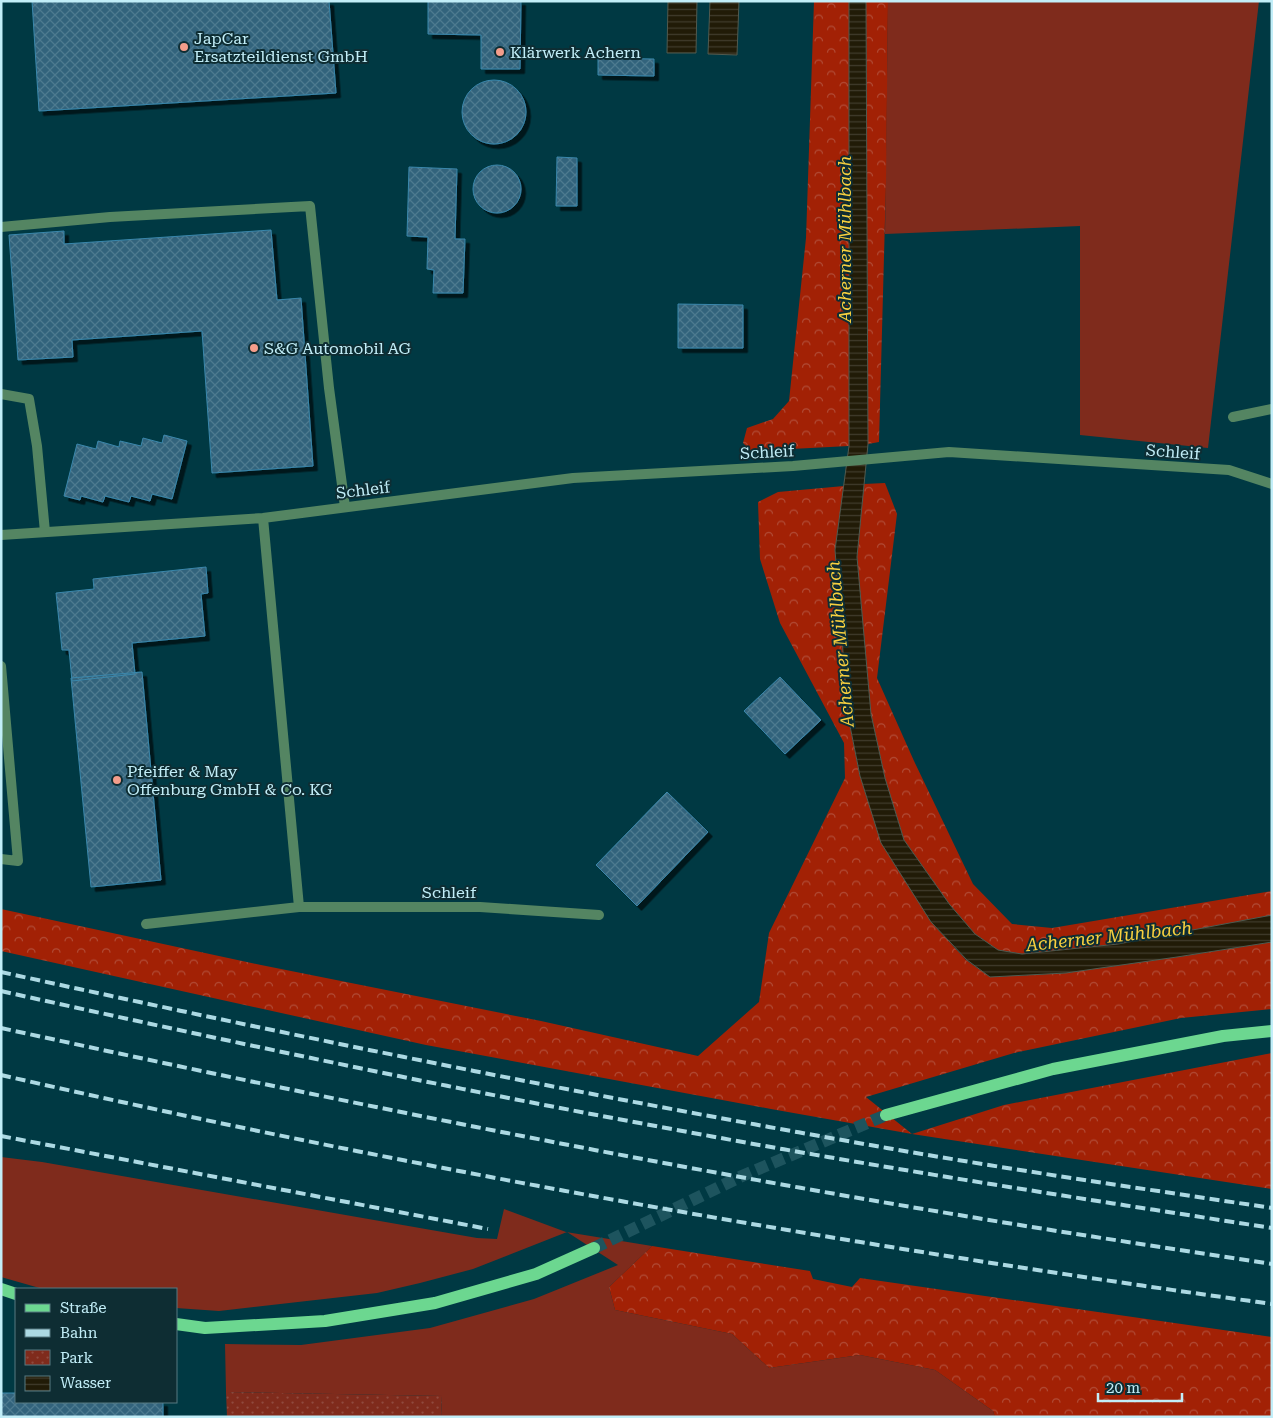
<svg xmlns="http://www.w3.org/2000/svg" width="1273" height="1418" font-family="'Roboto Serif',serif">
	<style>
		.grass { fill: #7f2b1c }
		.forest { fill: url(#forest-crowns) }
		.park { fill: url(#park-dots) }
		.water { fill: url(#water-rules); stroke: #515a4f }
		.building { fill: url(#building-cross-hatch); stroke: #3a87ac; filter: url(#shadow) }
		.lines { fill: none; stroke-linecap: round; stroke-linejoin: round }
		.primary-tunnel { stroke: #1d545e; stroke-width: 12; stroke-dasharray: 12 6; stroke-linecap: butt }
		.lane { stroke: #548562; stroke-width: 10 }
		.street { stroke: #548562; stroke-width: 10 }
		.primary { stroke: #6cd790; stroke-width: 12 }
		.rail { stroke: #acd9e3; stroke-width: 4; stroke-dasharray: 10 5; stroke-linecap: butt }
		.poi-dot { fill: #f49d8b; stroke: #0e2d33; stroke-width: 2 }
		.labels { text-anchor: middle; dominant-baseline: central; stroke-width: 4; stroke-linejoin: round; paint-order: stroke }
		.poi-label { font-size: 16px; fill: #c2eef8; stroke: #0e2d33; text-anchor: start }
		.street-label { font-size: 16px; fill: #c2eef8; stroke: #0e2d33 }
		.water-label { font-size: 18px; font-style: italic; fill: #f8d03f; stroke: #0e2d33 }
	</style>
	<defs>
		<pattern id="forest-crowns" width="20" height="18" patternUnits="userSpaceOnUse" patternTransform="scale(1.25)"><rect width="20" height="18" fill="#a22105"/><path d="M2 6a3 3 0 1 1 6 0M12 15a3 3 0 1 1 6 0" fill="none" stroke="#b14c37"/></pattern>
		<pattern id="park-dots" width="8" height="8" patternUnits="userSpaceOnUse" patternTransform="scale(1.25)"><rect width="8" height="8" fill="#7f2b1c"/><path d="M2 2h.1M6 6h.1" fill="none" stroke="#904a3e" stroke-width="1.8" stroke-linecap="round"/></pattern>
		<pattern id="water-rules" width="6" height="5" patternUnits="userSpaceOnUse" patternTransform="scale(1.25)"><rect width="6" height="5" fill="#211b07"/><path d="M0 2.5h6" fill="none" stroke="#403c2c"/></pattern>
		<pattern id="building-cross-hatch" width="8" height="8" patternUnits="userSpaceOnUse" patternTransform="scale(1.25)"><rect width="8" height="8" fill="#31637c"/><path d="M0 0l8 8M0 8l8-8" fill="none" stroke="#4d7a8f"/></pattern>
		<filter id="shadow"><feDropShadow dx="4.5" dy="4.5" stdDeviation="0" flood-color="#0009"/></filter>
	</defs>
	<rect width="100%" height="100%" fill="#003943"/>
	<!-- grass -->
	<path class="grass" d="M888 1H1259L1208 448 1080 435V226L885 234Z
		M1 1157 42 1162 477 1238 497 1239 504 1209 566 1232 652 1246 609 1287 615 1310 732 1334 769 1368 860 1355 935 1370 993 1411 995 1417H441L442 1396 226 1392 225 1344 301 1345 430 1328 534 1299 618 1265 567 1232 473 1269 420 1283 377 1293 219 1311 176 1308V1289H43L1 1277Z"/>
	<!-- forest -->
	<path class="forest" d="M814 1H849V446L751 451 743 443 747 428 773 419 789 401 806 238Z
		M866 1H888L886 182 879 442 868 444Z
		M885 483 897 514 877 678 914 761 973 884 1012 924 1052 928 1272 891V915L1118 944 1022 954 998 950 975 934 950 905 904 840 885 778 871 714 857 557 864 484Z
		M844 486 835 550 848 716 860 776 931 922 966 960 990 977 1066 973 1177 957 1272 942V1009L1181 1018 1014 1053 866 1097 912 1134 1004 1105 1272 1053V1189L912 1134 771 1109 426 1045 1 951V909L261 965 541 1021 698 1056 759 1002 769 933 845 778 844 743 780 623 760 559 758 502 778 492Z
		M652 1246 810 1271 813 1279 852 1287 860 1278 1272 1337V1417H995L993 1411 935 1370 860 1355 769 1368 732 1334 615 1310 609 1287Z"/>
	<!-- park -->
	<path class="park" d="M226 1392 442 1396 441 1417H227Z"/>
	<!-- water -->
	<path class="water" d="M668 1H697L696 53H667Z
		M710 1H739L737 55 708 54Z
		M849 1H866L868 444 857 557 871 714 885 778 904 840 950 905 975 934 998 950 1022 954 1118 944 1272 915V942L1177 957 1066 973 990 977 967 960 931 922 881 843 860 776 848 716 835 550 849 446Z"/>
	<!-- building -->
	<path class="building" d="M32 1H329L336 93 39 111Z
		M428 1H521L520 69H481V35L428 34Z
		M598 58 654 59V76L598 75Z
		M462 112a32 32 0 1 1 64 0a32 32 0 1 1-64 0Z
		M557 157 577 158V206H556Z
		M473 189a24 24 0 1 1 48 0a24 24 0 1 1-48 0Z
		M409 167 457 169 455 239H465L463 293H433L434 270 427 269 428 237 407 236Z
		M271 230 277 300 301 298 313 466 212 473 202 331 72 340 73 357 18 360 9 235 64 231V244Z
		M678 304 743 305V348H678Z
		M164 435 187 441 172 499 152 494 150 501 131 496 129 502 105 496 103 502 81 496 80 500 64 496 77 444 96 449 98 441 119 447 120 441 141 446 143 438 162 443Z
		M206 567 208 593 201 594 205 636 132 643 135 674 72 681 69 650H62L56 593 94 589 93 579Z
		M142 672 161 880 91 887 71 678Z
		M780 677 821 720 785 754 744 711Z
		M667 792 708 832 637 906 596 865Z
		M1 1393H16V1402H163V1417H1Z"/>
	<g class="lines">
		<!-- primary-tunnel -->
		<path class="primary-tunnel" d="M594 1248 742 1176 886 1115"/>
		<!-- lane -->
		<path class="lane" d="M1 227 110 217 310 206 329 388 345 507
			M1 394 29 399 37 446 45 532
			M1233 417 1272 409
			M1 666 18 861 1 859"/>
		<!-- street -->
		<path class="street" d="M263 518 299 907H480L599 915
			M1 535 263 518 573 478 793 466 949 452 1229 470 1272 484
			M146 924 299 907"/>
		<!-- primary -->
		<path class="primary" d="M886 1115 1053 1069 1223 1036 1272 1031
			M1 1289 16 1294
			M176 1324 205 1328 325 1321 435 1303 536 1274 594 1248"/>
		<!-- rail -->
		<path class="rail" d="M1 972C297 1037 594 1097 893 1149 1019 1171 1145 1189 1272 1208
			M1 991C230 1042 458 1090 688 1132 882 1168 1077 1198 1272 1228
			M1 1028C327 1099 654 1165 983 1219 1079 1235 1175 1249 1272 1264
			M1 1075C421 1171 845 1245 1272 1304
			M1 1136 488 1229"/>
	</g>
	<!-- markers -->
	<g class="poi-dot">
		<circle cx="184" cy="47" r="5"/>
		<circle cx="500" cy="52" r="5"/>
		<circle cx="254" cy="348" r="5"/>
		<circle cx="117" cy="780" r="5"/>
	</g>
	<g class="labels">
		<!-- poi labels -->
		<g class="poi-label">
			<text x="194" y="38">JapCar<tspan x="194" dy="18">Ersatzteildienst GmbH</tspan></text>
			<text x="510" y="52">Klärwerk Achern</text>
			<text x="264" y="348">S&amp;G Automobil AG</text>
			<text x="127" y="771">Pfeiffer &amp; May<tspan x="127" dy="18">Offenburg GmbH &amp; Co. KG</tspan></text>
		</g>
		<!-- street labels -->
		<g class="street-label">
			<text transform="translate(767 452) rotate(-3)">Schleif</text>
			<text transform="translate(1173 452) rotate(4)">Schleif</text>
			<text transform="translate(363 490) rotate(-7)">Schleif</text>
			<text x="449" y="892">Schleif</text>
		</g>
		<!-- water labels -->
		<g class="water-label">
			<text transform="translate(844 239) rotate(-90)">Acherner Mühlbach</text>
			<text transform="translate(840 644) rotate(-95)">Acherner Mühlbach</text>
			<text transform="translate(1109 936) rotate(-6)">Acherner Mühlbach</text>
		</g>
	</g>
	<!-- border -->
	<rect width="1273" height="1418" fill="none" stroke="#c2eef8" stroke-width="5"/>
	<!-- legend -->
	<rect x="15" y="1288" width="162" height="115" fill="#0e2d33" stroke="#567a82"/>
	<rect x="25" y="1304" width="25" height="8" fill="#6cd790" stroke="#567a82"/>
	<text x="60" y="1313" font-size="15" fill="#c2eef8">Straße</text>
	<rect x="25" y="1329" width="25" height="8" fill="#acd9e3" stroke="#567a82"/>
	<text x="60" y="1338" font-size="15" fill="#c2eef8">Bahn</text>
	<rect x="25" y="1350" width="25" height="15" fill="url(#park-dots)" stroke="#567a82"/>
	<text x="60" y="1363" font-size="15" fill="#c2eef8">Park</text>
	<rect x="25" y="1376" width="25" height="15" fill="url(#water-rules)" stroke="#567a82"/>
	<text x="60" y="1388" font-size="15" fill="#c2eef8">Wasser</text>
	<!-- scale -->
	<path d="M1098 1393v8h84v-8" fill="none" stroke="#c2eef8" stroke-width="2.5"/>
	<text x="1106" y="1393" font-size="15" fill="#c2eef8" stroke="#0e2d33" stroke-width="4" paint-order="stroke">20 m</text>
</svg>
